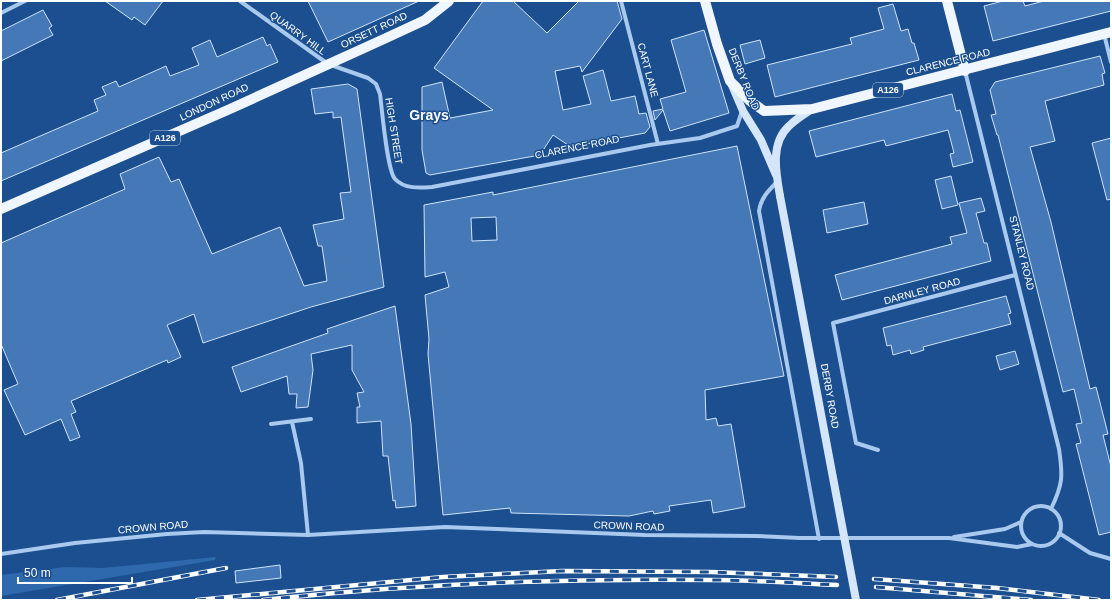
<svg xmlns="http://www.w3.org/2000/svg" width="1112" height="601" font-family="Arial,sans-serif">
	<style>
		.green { fill: #2e69ad }
		.building { fill: #4478b7; stroke: #cfe3fa; fill-rule: evenodd }
		.lines { fill: none; stroke-linecap: round; stroke-linejoin: round }
		.street { stroke: #a9c9ee; stroke-width: 4 }
		.secondary { stroke: #d6e6fa; stroke-width: 8 }
		.primary { stroke: #f0f6ff; stroke-width: 10 }
		.rail-casing { stroke: #fff; stroke-width: 4.5 }
		.rail { stroke: #1b4f8f; stroke-width: 3; stroke-dasharray: 9; stroke-linecap: butt }
		.secondary-bridge { stroke: #d6e6fa; stroke-width: 8 }
		.labels { text-anchor: middle; dominant-baseline: central; stroke-width: 3; stroke-linejoin: round; paint-order: stroke }
		.shield { fill: #1b4f8f; stroke: #bbcadd; stroke-width: 1 }
		.shield-label { font-size: 9px; font-weight: bold; fill: #fff }
		.street-label { font-size: 10px; fill: #fff; stroke: #1b4f8f }
		.district-label { font-size: 14px; font-weight: bold; fill: #fff; stroke: #1b4f8f }
	</style>
	<rect width="100%" height="100%" fill="#1b4f8f"/>
	<!-- green -->
	<path class="green" d="M216 557 215 560 1 596V575L66 567 103 568Z"/>
	<!-- building -->
	<path class="building" d="M105 1H163L145 25 134 17 132 20Z
		M308 1H419L328 42Z
		M483 1H513L547 33 579 1H617L622 19 582 72 580 66 555 71 563 110 591 104 583 76 603 70 611 101 635 96 639 114 646 113 650 127 645 133 571 147 553 135 540 155 430 175 426 173 422 150V87L442 82 450 118 493 110 434 68Z
		M1003 1H1023L1025 6 1044 1H1111V11L993 41 984 6Z
		M893 4 901 31 908 29 912 43H914L919 60 775 97 767 65 852 44 850 38 884 29 878 8Z
		M43 10 52 26 49 28 53 35 1 61V31Z
		M704 30 729 113 670 131 663 110 655 120 653 111 663 109 660 99 686 92 671 40Z
		M263 37 267 46 270 44 278 62 1 181V153L98 111 94 100 106 95 102 87 116 81 119 87 166 66 170 76 199 65 192 48 210 40 217 57Z
		M760 40 765 58 745 64 740 45Z
		M1100 56 1105 73 1102 74 1104 85 1045 101 1055 141 1030 147 1051 222 1090 389 1096 387 1108 434 1103 435 1111 467V532L1099 535 1076 444 1081 443 1076 424 1082 423 1074 389 1063 392 998 135H997L991 115 996 114 990 90 995 82Z
		M348 84 357 89 384 287 311 307 203 343 194 314 167 325 181 357 168 363 167 360 71 401 76 412 71 414 80 437 70 441 61 419 25 435 4 390 18 384 1 344V243L125 189 120 174 159 157 171 182 179 179 212 254 280 227 304 286 327 281 322 246H318L313 225 344 219 340 193 351 192 341 117 333 118V112L315 114 311 89Z
		M952 94 956 111 960 110 973 162 953 167 950 154 954 153 948 130 886 146 884 140 816 157 809 131Z
		M1111 138V199L1107 200 1092 143Z
		M737 146 784 376 705 390 706 420 716 418 718 426 731 424 745 507 713 513 711 500 669 506 670 511 654 514 653 511 629 516 511 513 510 508 443 515 428 354 429 339 425 295 449 287 445 272 425 277 424 205 493 192V195ZM496 217 497 240 472 241 471 218Z
		M951 176 958 205 942 209 935 180Z
		M981 198 985 211 976 213 984 243H987L991 261 842 300 835 275 952 244 950 237 967 233 959 203Z
		M864 202 868 224 827 233 823 210Z
		M1006 296 1011 313 1008 314 1011 324 934 344 923 347 924 350 911 354 910 350 893 355 891 345 887 346 883 328Z
		M395 306 411 424 416 506 396 508 395 500 393 501 388 456H383L381 421 357 423V407H360L357 393 364 392 352 370V345L311 354 313 370 308 407 296 408 297 394H289L287 376 241 392 232 367 328 333 327 329Z
		M1015 351 1019 364 1000 370 996 356Z
		M280 565 281 578 236 583 235 571Z"/>
	<g class="lines">
		<!-- street -->
		<path class="street" d="M240 1 328 64 368 78 376 84 380 94C382 109 387 170 395 179 404 189 420 188 432 187L650 145 700 138 737 126 742 111
			M621 1 658 144
			M1 13 25 1
			M1104 34 1111 62
			M965 71 1059 449C1063 476 1063 484 1051 509
			M777 182C768 191 761 198 759 211L819 539
			M292 422 301 463 308 535
			M271 424 311 419
			M878 450 856 443 833 323 1015 275
			M1021 526a20 20 0 1 1 40 0a20 20 0 1 1-40 0Z
			M1059 533 1090 553 1111 559
			M954 537 1005 529 1021 522
			M1 554 75 543 167 534 204 532 308 535 445 527 645 535 756 536 800 538H949L1017 547 1032 544"/>
		<!-- secondary -->
		<path class="secondary" d="M731 83 743 111 761 140 776 175
			M780 196C776 173 770 143 789 126 796 119 804 114 812 109"/>
		<!-- primary -->
		<path class="primary" d="M705 1 717 44 730 81 750 101 764 111 812 109 1111 32
			M947 1 965 71
			M1 209 230 109 384 39 425 20 449 1"/>
		<!-- rail casing -->
		<g class="rail-casing">
			<path id="rail" d="M874 579 997 588 1099 600
				M876 587 1031 600
				M57 600 226 568
				M197 600 443 577 562 571 711 572 836 577
				M263 600C411 584 561 578 710 580 753 580 795 583 837 585"/>
		</g>
		<!-- rail -->
		<use href="#rail" class="rail"/>
		<!-- secondary-bridge -->
		<path class="secondary-bridge" d="M780 196 856 600"/>
	</g>
	<g class="labels">
		<!-- shield labels -->
		<g class="shield">
			<rect x="873" y="83" width="30" height="14" rx="3"/>
			<rect x="150" y="131" width="30" height="14" rx="3"/>
		</g>
		<g class="shield-label">
			<text x="888" y="90">A126</text>
			<text x="165" y="138">A126</text>
		</g>
		<!-- street labels -->
		<g class="street-label">
			<text transform="translate(374 30) rotate(-25)">ORSETT ROAD</text>
			<text transform="translate(298 33) rotate(36)">QUARRY HILL</text>
			<text transform="translate(948 62) rotate(-14)">CLARENCE ROAD</text>
			<text transform="translate(648 70) rotate(75)">CART LANE</text>
			<text transform="translate(744 79) rotate(68)">DERBY ROAD</text>
			<text transform="translate(214 102) rotate(-25)">LONDON ROAD</text>
			<text transform="translate(394 131) rotate(81)">HIGH STREET</text>
			<text transform="translate(577 147) rotate(-11)">CLARENCE ROAD</text>
			<text transform="translate(1022 253) rotate(76)">STANLEY ROAD</text>
			<text transform="translate(922 291) rotate(-15)">DARNLEY ROAD</text>
			<text transform="translate(830 396) rotate(80)">DERBY ROAD</text>
			<text transform="translate(629 526) rotate(2)">CROWN ROAD</text>
			<text transform="translate(153 527) rotate(-5)">CROWN ROAD</text>
		</g>
		<!-- district labels -->
		<g class="district-label">
			<text x="429" y="115">Grays</text>
		</g>
	</g>
	<!-- border -->
	<rect width="1112" height="601" fill="none" stroke="#ffffff" stroke-width="4"/>
	<!-- scale -->
	<path d="M18 577v6h114v-6" fill="none" stroke="#ffffff" stroke-width="2"/>
	<text x="24" y="577" font-size="12" fill="#ffffff" stroke="#1b4f8f" stroke-width="3" paint-order="stroke">50 m</text>
</svg>
